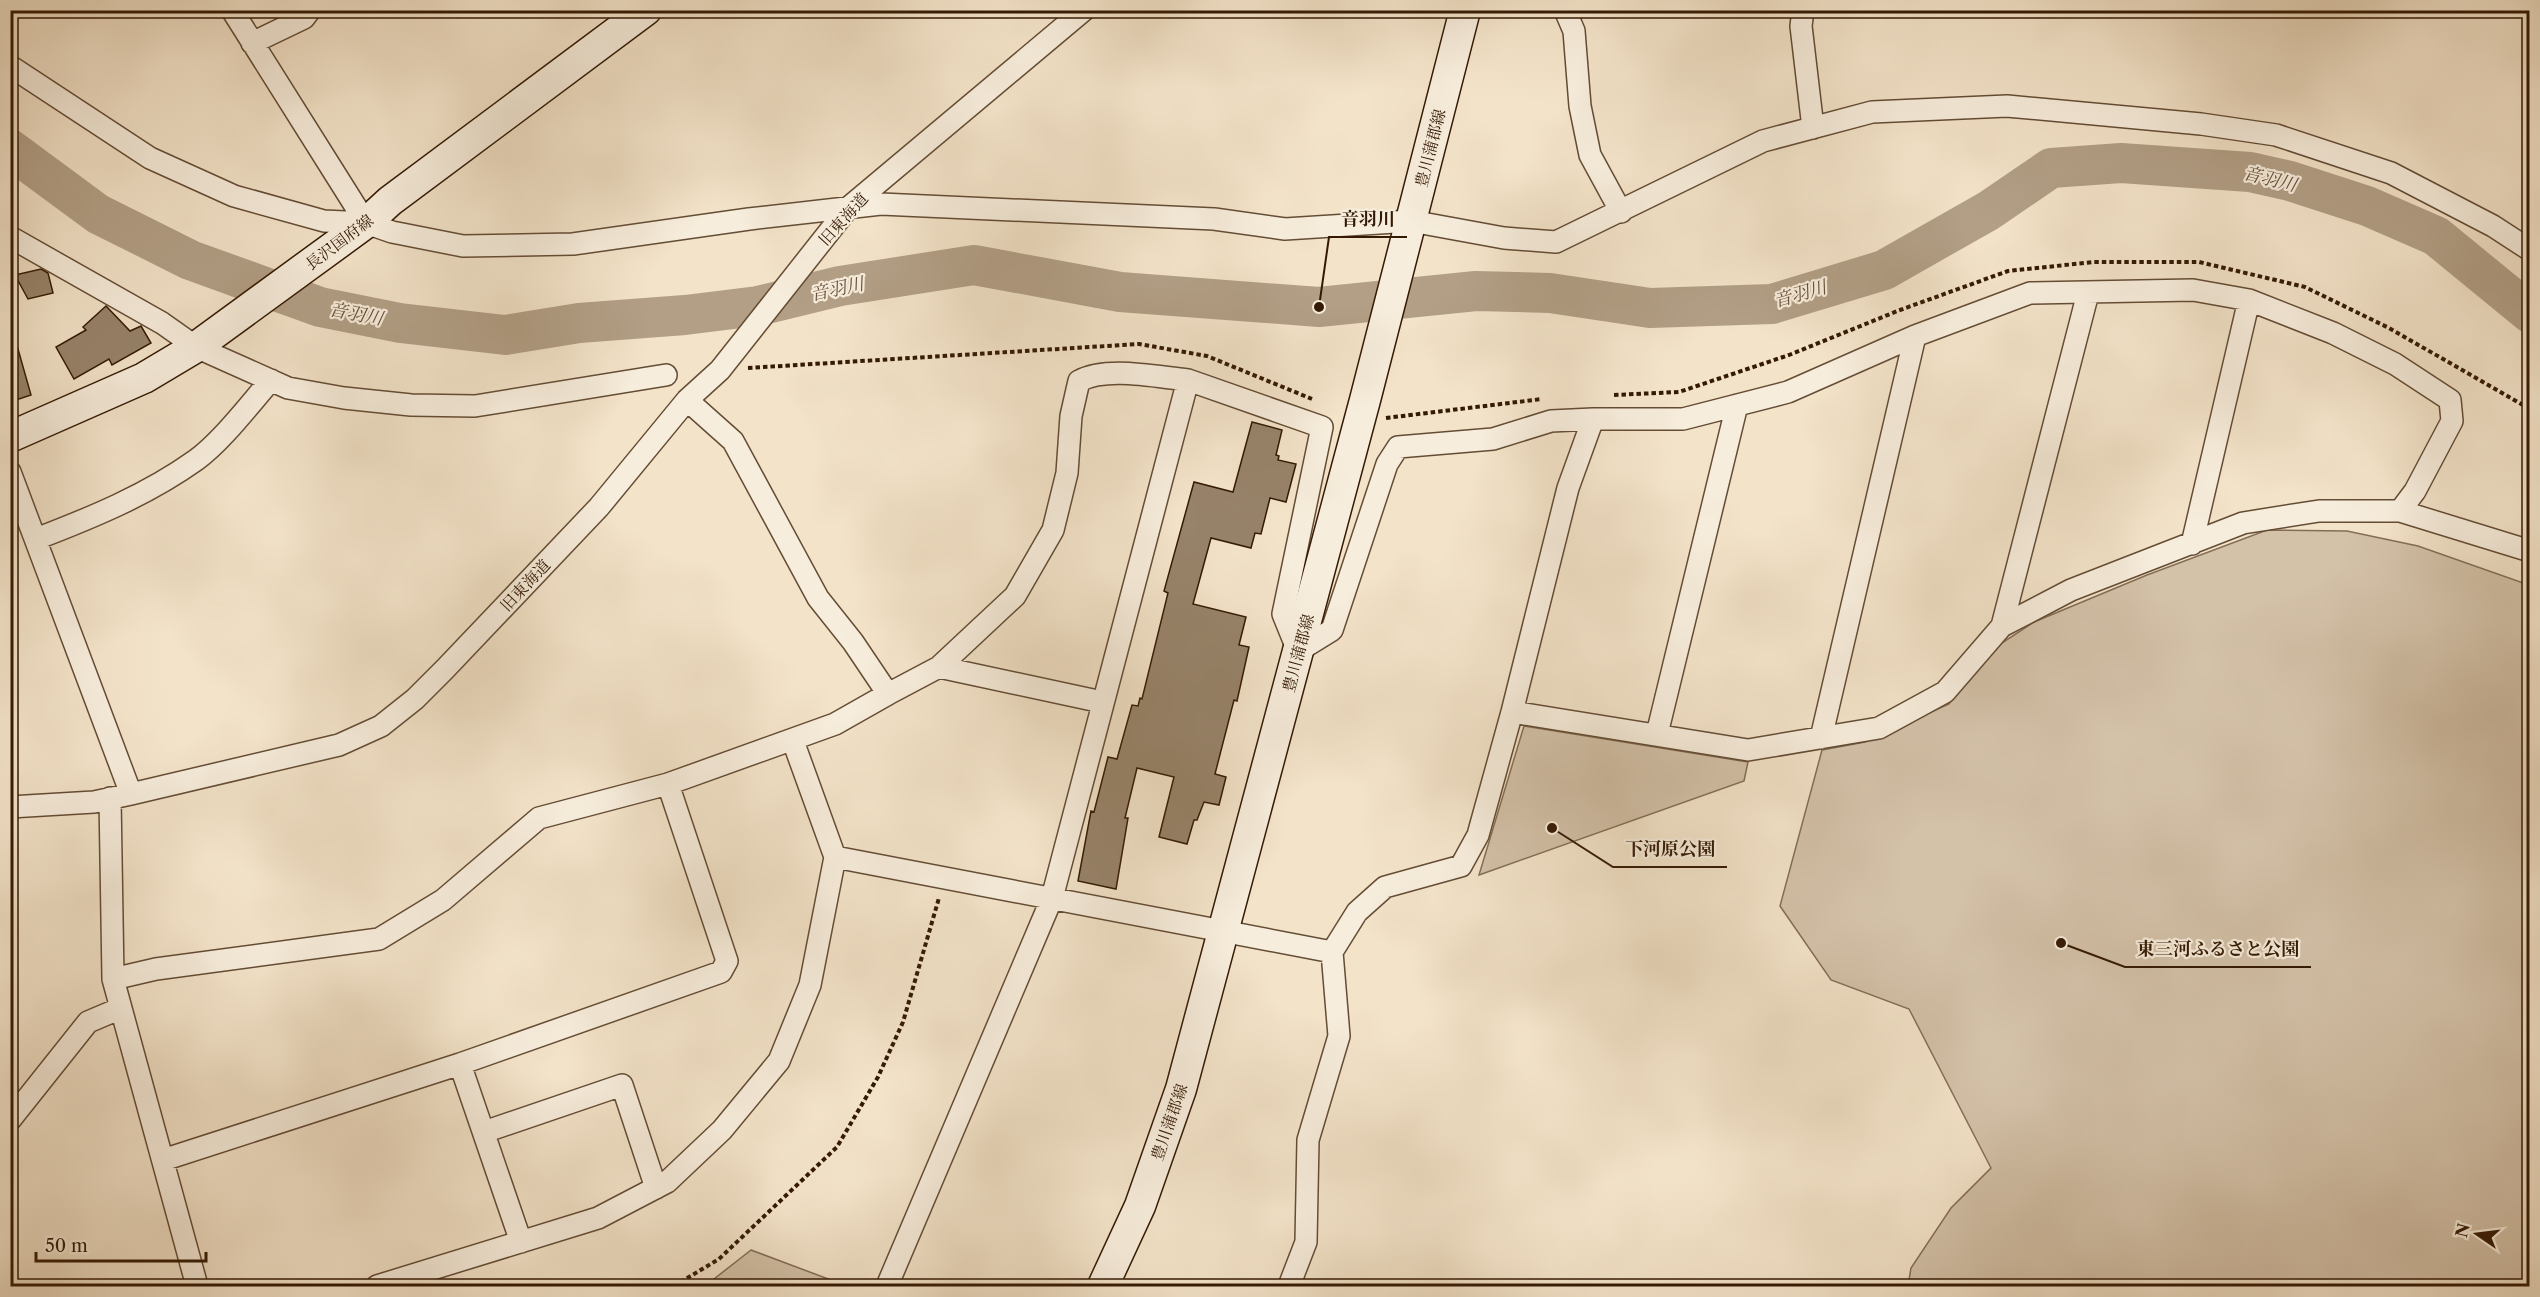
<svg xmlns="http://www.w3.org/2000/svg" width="2540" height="1297" font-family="'Libre Caslon Text','Noto Serif JP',serif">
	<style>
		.green { fill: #d3c1a8; stroke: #846e56; stroke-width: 1.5 }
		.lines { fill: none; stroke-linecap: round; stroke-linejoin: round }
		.river { stroke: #b29f86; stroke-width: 40 }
		.building { fill: #97836a; stroke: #341a04; stroke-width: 1.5 }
		.street-casing { stroke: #644c35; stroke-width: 24 }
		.secondary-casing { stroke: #341a04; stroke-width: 33 }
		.path { stroke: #341a04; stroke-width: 4; stroke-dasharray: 4.5 3; stroke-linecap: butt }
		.street { stroke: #f7eddc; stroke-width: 21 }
		.secondary { stroke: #f7eddc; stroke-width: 30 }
		.labels { text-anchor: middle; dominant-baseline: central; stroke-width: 4.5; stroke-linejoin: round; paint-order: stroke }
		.street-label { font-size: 16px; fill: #341a04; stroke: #f7eddc }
		.water-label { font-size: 18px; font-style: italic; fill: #664f38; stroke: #f7eddc }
		.leader { fill: none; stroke: #341a04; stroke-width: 2 }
		.callout-dot { fill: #341a04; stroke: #f7eddc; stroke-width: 2 }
		.callout-label { font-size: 18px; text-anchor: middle; font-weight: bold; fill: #341a04; stroke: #f7eddc; stroke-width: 4.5; stroke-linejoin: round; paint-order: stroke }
	</style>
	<rect width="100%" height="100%" fill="#f3e3c9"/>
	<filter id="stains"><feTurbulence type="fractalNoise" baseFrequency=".00333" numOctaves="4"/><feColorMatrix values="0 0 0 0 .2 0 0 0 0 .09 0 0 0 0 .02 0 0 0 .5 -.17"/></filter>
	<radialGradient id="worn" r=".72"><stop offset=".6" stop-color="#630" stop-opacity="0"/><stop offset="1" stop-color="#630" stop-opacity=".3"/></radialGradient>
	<!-- green -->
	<path class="green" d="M2267 530 2347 531 2418 546 2529 585V1286H1908L1911 1268 1951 1208 1991 1168 1909 1009 1831 980 1780 906 1822 750 1865 742 1949 704 1991 650 2034 622 2147 575Z
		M1524 726 1748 762 1744 781 1479 875Z
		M751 1250 847 1286H705Z"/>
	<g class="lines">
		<!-- river -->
		<path class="river" d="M10 149 98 214 190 260 320 307 400 323 505 335 579 323 685 315 758 306 840 286 974 265 1120 292 1319 307 1476 291 1550 293 1650 308 1772 304 1884 270 1988 211 2051 168 2121 163 2250 172 2290 181 2367 206 2436 236 2530 313"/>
	</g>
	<!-- building -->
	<path class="building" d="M41 269 48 273 53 293 28 299 15 275Z
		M106 306 130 331 141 326 151 343 112 365 109 359 74 379 56 347 86 330 83 327Z
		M16 342 31 395 10 402V343Z
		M1252 422 1282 430 1276 455 1279 456 1278 460 1296 464 1286 502 1270 498 1261 534 1255 533 1251 548 1211 538 1193 604 1246 617 1239 645 1249 647 1237 701 1234 700 1215 774 1226 777 1219 805 1204 802 1197 820H1194L1187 844 1159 837 1174 777 1137 768 1125 818H1128L1116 889 1078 881 1091 811 1094 812 1108 757 1117 759 1132 705 1138 706 1140 698 1142 699 1168 593 1164 591 1194 482 1233 492Z"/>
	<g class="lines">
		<!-- street casing -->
		<g class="street-casing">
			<path id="street" d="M232 10 366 223
				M1565 10 1574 31 1580 106 1590 155 1621 212
				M1803 10 1801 26 1813 128
				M252 43 304 18 310 10
				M10 66 150 158 234 196 324 221 366 223 392 232 463 246 573 244 749 219 881 204 1214 219 1285 229 1411 221 1504 238 1556 242 1763 141 1872 112 2007 106 2201 124 2276 135 2391 173 2493 226 2530 250
				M10 237 162 323 196 347 288 388 344 398 411 405 475 406 666 375
				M10 472 131 794
				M2400 511 2530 551
				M36 539C91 518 147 495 196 460 222 441 249 405 271 380
				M2192 544 2249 300
				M2002 626 2088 293
				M939 667 1015 596 1053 530 1067 473 1071 416 1079 381C1107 366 1156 377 1188 380
				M888 694 939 667 1102 702
				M1657 734 1737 405
				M1821 738 1915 336
				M668 784 835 724 888 694 853 642 818 598 733 441 687 400
				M110 798 113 979 197 1286
				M10 807 94 802 131 794 339 745 381 726 415 699 445 669 599 507 687 400 720 370 848 208 1084 10
				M835 857 1332 952
				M113 979 156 969 379 939 443 900 539 818 668 784 727 961 721 972 460 1064 163 1160
				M460 1064 521 1242
				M10 1120 88 1022 121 1008
				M484 1132 622 1085 656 1188
				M377 1286 598 1218 667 1182 722 1130 779 1061 810 985 835 857 793 741
				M887 1286 1052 898 1188 380 1322 427 1283 614 1298 651 1332 630 1387 464 1398 447 1493 439 1551 421 1593 419H1683L1788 392 1915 336 2030 293 2193 290 2249 300 2333 333 2395 364 2450 400 2452 421 2415 491 2400 511H2319L2243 523 2071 590 2002 626 1945 692 1879 728 1748 750 1512 712
				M1289 1286 1306 1242 1308 1140 1339 1036 1332 952 1357 912 1385 887 1461 866 1478 835 1512 712 1568 488 1593 419"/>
		</g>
		<!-- secondary casing -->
		<g class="secondary-casing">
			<path id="secondary" d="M10 437 144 378 196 347 366 223 390 201 646 10
				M1103 1286 1140 1206 1181 1089 1365 400 1465 10"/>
		</g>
		<!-- path -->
		<path class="path" d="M329 13 347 10
			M748 368 1139 344 1207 356 1312 399
			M1614 395 1679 392 1789 355 1900 310 2008 271 2094 262H2199L2305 287 2389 328 2530 409
			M1386 418 1542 399
			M674 1286 719 1259 837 1147 878 1077 903 1022 939 898"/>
		<!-- street -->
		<use href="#street" class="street"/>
		<!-- secondary -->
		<use href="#secondary" class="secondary"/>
	</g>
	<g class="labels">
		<!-- street labels -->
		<g class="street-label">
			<text transform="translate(1430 148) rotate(-76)">豊川蒲郡線</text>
			<text transform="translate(843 219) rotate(-48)">旧東海道</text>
			<text transform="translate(339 242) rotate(-37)">長沢国府線</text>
			<text transform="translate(525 585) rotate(-47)">旧東海道</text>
			<text transform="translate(1298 653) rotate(-75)">豊川蒲郡線</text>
			<text transform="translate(1169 1122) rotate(-71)">豊川蒲郡線</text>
		</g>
		<!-- water labels -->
		<g class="water-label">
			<text transform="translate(2270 179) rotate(14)">音羽川</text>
			<text transform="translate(837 289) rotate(-12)">音羽川</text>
			<text transform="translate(1800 294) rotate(-16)">音羽川</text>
			<text transform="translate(356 314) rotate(11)">音羽川</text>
		</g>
	</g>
	<!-- callouts -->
	<path class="leader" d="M1319 307L1329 237H1407M1552 828L1613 867H1727M2061 943L2125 967H2311"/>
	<g class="callout-dot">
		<circle cx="1319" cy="307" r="6"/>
		<circle cx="1552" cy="828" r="6"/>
		<circle cx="2061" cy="943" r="6"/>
	</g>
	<g class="callout-label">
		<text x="1368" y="225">音羽川</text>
		<text x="1670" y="855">下河原公園</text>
		<text x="2218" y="955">東三河ふるさと公園</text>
	</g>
	<!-- margin -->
	<rect width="2540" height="1297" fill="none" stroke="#f3e3c9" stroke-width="36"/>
	<rect x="12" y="12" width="2516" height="1273" fill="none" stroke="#341a04" stroke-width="3"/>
	<rect x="18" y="18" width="2504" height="1261" fill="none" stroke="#341a04" stroke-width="1.5"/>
	<!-- north arrow -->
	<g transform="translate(2477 1234) rotate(284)" stroke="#f7eddc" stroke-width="4.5" paint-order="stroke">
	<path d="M0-4.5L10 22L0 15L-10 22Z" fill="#341a04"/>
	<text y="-9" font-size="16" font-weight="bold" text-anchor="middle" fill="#341a04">N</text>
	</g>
	<!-- scale -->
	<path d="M36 1252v9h170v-9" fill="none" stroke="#341a04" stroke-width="3"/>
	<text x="45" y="1252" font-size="18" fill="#341a04" stroke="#f7eddc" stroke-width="4.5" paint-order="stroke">50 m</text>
	<rect width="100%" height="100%" filter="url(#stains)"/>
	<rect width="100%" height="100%" fill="url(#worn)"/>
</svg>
